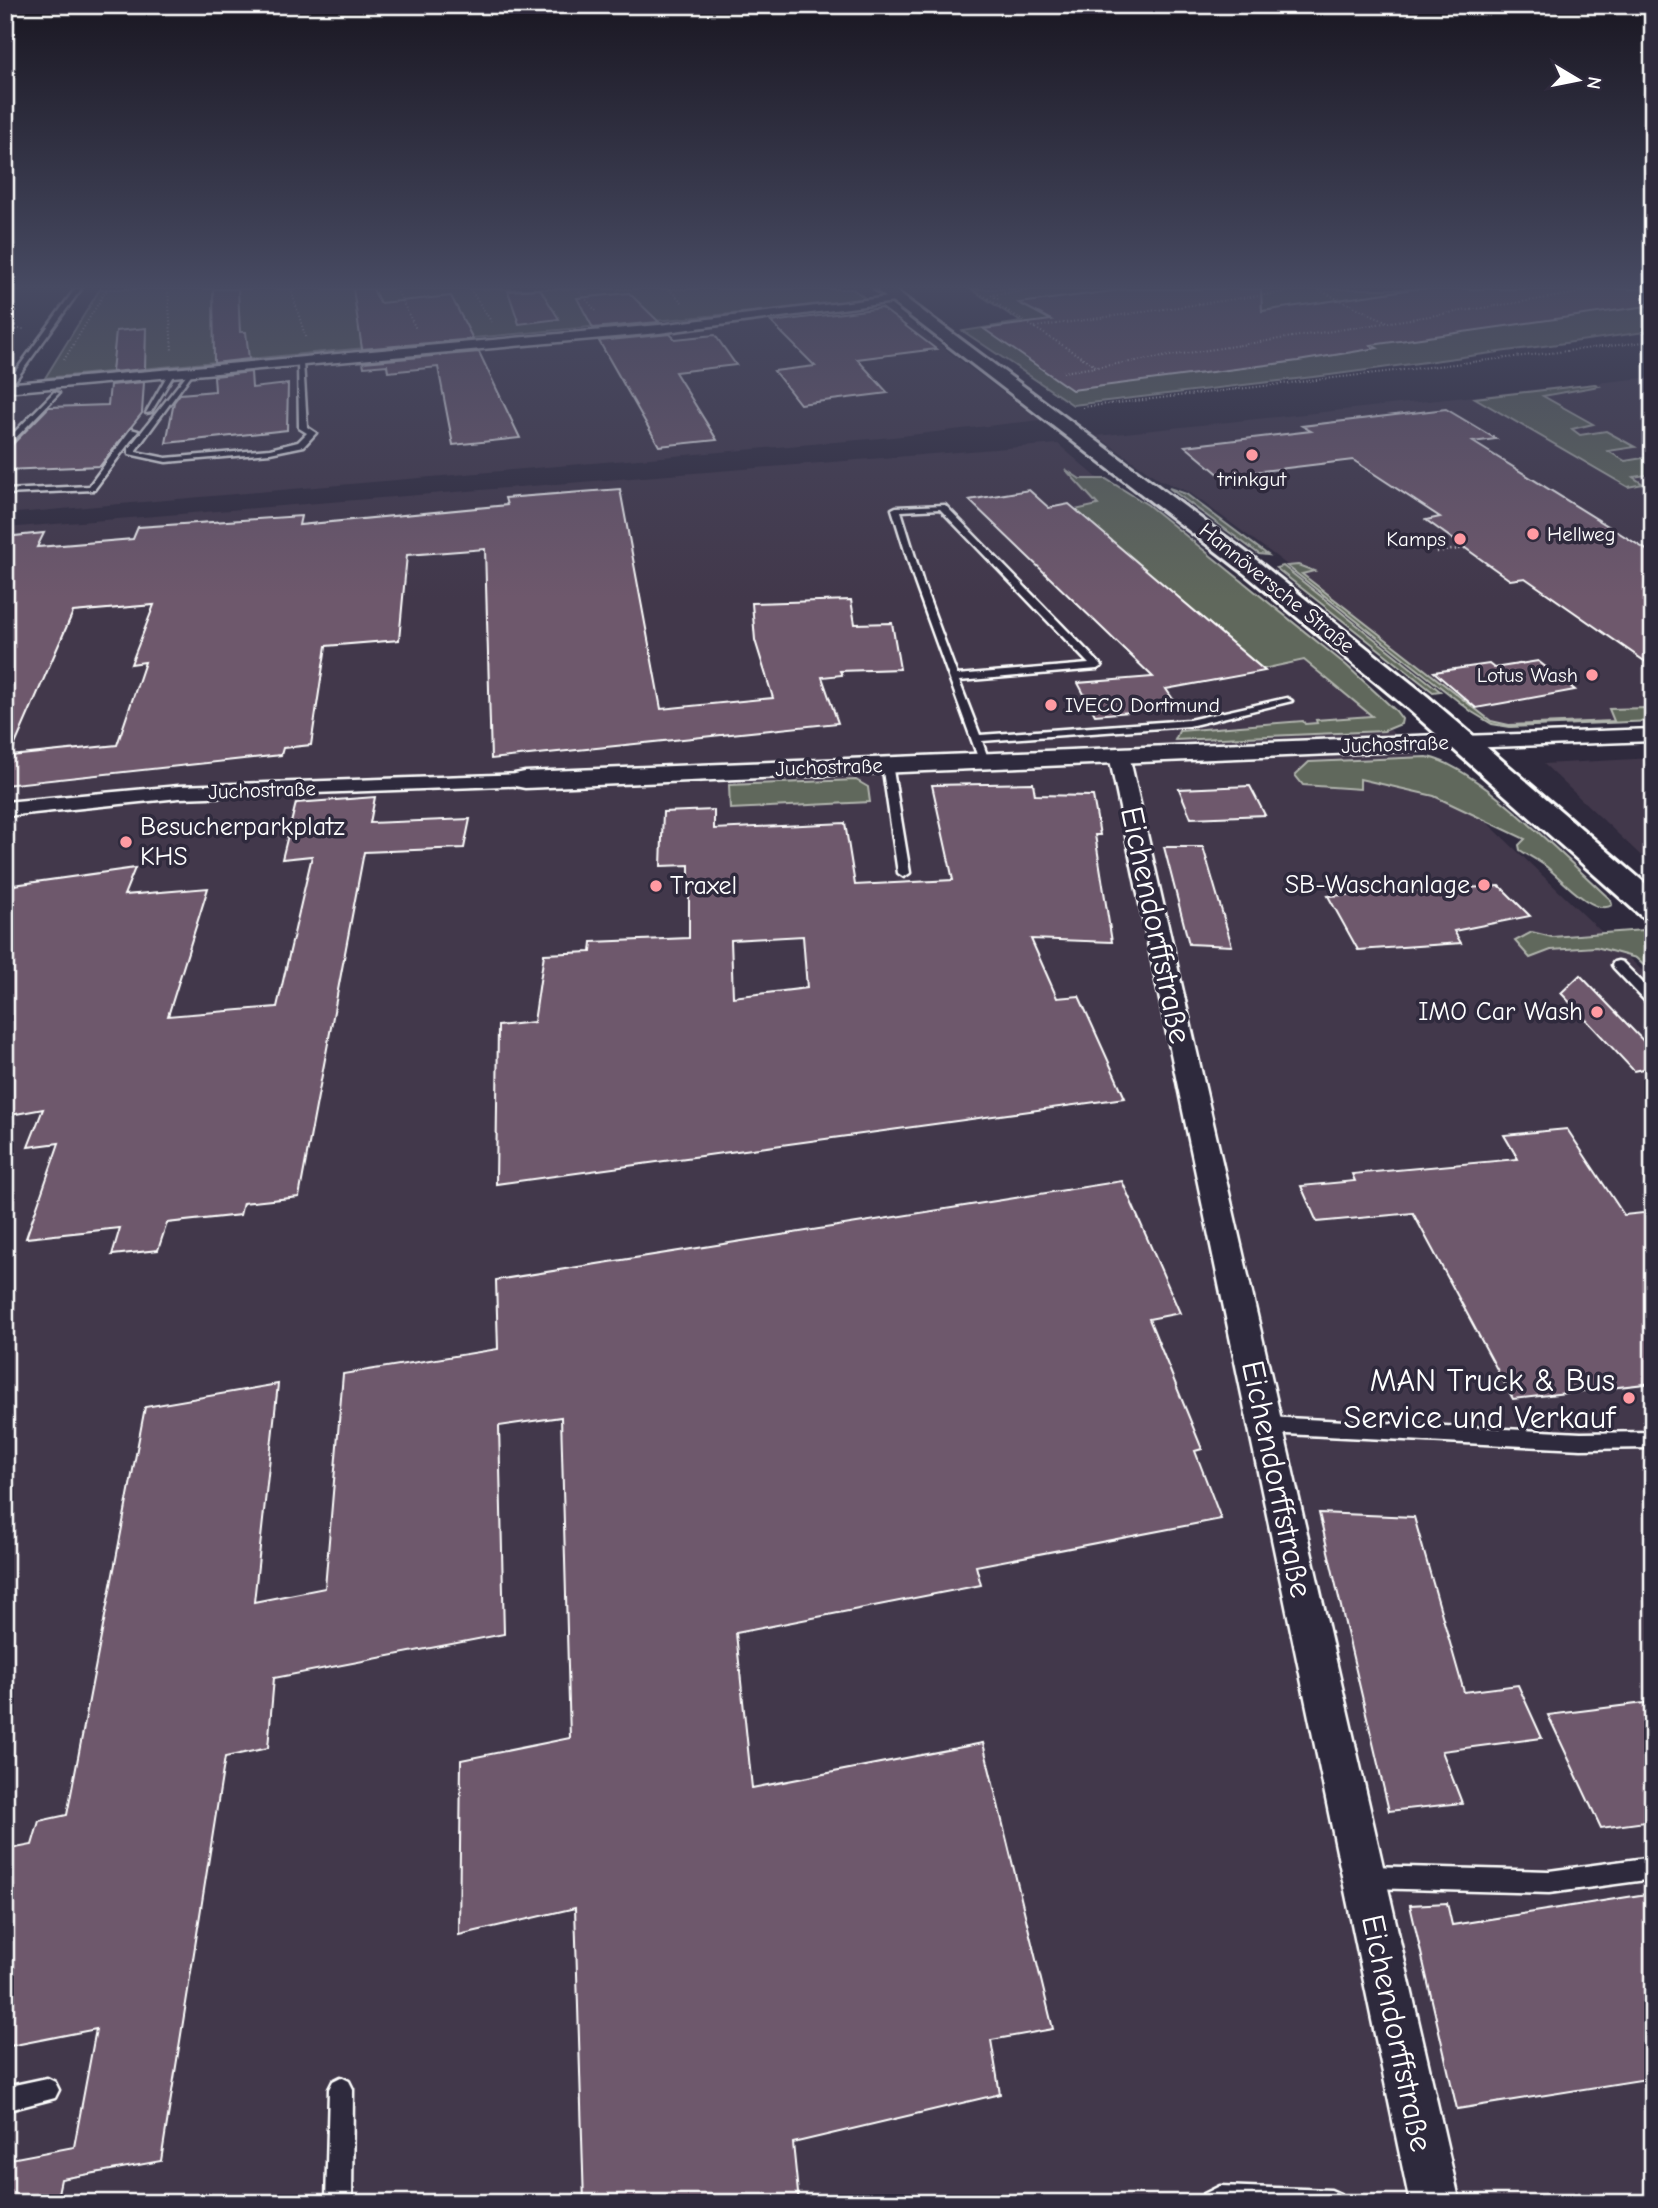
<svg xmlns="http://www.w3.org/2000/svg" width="1658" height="2208" font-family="'Comic Neue',sans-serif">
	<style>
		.built { fill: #42384b }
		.green { fill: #61685b; stroke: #b0b4ad; stroke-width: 2 }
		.building { fill: #6e586c; stroke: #fff; stroke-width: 2; fill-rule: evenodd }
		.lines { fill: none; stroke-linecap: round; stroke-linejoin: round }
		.service-casing { stroke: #fff; stroke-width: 5 }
		.minor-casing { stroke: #fff; stroke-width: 5 }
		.tertiary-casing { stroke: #fff; stroke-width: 5 }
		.secondary-casing { stroke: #fff; stroke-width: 6 }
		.path-far1 { stroke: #fff; stroke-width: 2; stroke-dasharray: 1 2.5; stroke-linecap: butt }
		.path { stroke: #fff; stroke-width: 2.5; stroke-dasharray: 1 3.5; stroke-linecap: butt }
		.service { fill: #2f2a3d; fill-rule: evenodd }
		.minor { fill: #2f2a3d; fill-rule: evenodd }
		.tertiary { fill: #2f2a3d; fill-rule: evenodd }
		.secondary { fill: #2f2a3d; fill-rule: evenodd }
		.poi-dot { fill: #ff9aa2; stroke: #2f2a3d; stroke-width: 2.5 }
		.labels { text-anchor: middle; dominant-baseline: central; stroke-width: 7; stroke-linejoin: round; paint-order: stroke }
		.far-poi-label { font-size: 21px; fill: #fff; stroke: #2f2a3d; text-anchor: start }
		.far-street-label { font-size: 21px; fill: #fff; stroke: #2f2a3d }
		.poi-label { font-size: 26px; fill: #fff; stroke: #2f2a3d; text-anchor: start }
		.near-street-label { font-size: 32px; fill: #fff; stroke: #2f2a3d }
		.near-poi-label { font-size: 32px; fill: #fff; stroke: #2f2a3d; text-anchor: end }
	</style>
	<rect width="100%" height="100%" fill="#2f2a3d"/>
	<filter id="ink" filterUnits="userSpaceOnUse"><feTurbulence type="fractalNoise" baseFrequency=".0143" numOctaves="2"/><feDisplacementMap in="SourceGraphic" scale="14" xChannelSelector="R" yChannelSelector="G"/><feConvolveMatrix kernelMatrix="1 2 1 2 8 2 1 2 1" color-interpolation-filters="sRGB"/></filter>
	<g filter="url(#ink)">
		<!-- built -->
		<path class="built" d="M886 305 1040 420 893 437 5 514V395L679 332Z
			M1653 377V721L1510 727 1483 719 1273 554 1189 492 1160 480 1097 436Z
			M1058 444 1385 725 1653 981V2203H5V528Z
			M1653 758V867L1544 764Z"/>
		<!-- green -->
		<path class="green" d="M100 289H853L869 301 45 378Z
			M971 289H1653V331L1330 375 1073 405 963 331 1021 322Z
			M1595 384 1599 386 1543 396 1593 424 1572 429 1580 435 1606 431 1635 447 1608 451 1625 461 1649 457 1644 454 1653 456V474L1633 477 1643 484 1628 487 1475 398Z
			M1065 469 1080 479H1106L1148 505 1346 665 1396 711 1402 719 1401 724 1384 731 1175 740 1179 731 1303 721 1305 724 1317 723 1316 720 1372 716 1304 660 1263 669 1075 510 1098 505Z
			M1169 488 1186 494 1268 555 1259 554Z
			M1298 565 1314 571 1302 574 1491 721 1509 725 1614 721 1609 709 1647 708 1653 709V721L1510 727 1492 724 1472 712 1287 566Z
			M1283 566 1440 691 1433 692 1276 568Z
			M1426 757C1473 762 1572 865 1611 900L1612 905C1595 917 1561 879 1548 868 1540 861 1529 856 1520 850L1519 845 1525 839 1434 796 1360 779V789L1303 785 1295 775 1309 762Z
			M856 780 868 787 870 802 730 809 729 785Z
			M1643 930 1653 939V974L1636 958 1596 947 1551 950 1530 958 1515 941 1532 932 1552 937Z"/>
		<!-- building -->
		<path class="building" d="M213 289H238L240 332H246L249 359 214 363Z
			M353 289H373L380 303 451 296 473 339 362 349Z
			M540 289 559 319 519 324 508 291Z
			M1129 289H1261L1262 311 1413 289H1646L1648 306 1371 345 1377 348 1298 361 1072 390 984 329 1051 320 1019 303Z
			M629 293 659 322 593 328 577 298Z
			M882 308 936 349 857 359 888 393 800 404 774 371 815 366 771 322Z
			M146 328 145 369 112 372 116 331Z
			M670 334 675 339 715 335 736 365 675 372 717 440 659 446 599 341Z
			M479 352 520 438 453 445 438 367 388 372 387 365 364 367 363 362Z
			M251 372 252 388 288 384 287 430 166 443 174 402 180 394 215 391 214 376Z
			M144 382 142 413 100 466 5 470V452L49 407 108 405 110 385Z
			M1446 409 1496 439 1473 442 1653 554V667L1525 578 1510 580 1426 520 1440 517 1353 460 1221 476 1185 446 1311 431 1302 426Z
			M620 489 661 709 773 698 755 640 752 603 851 600 855 624 892 623 900 669 840 671 842 675 822 677 838 723 491 759 485 549 407 555 399 640 326 646 311 745 283 748 281 755 5 785V537L44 533 37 547 133 539 138 527 301 516 299 525 507 505 505 498ZM154 605 131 664 145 662 117 745 10 756 73 612Z
			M1029 490 1049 508 1069 504 1265 671 1166 689 1179 708 1095 715 1078 683 1153 677 969 500Z
			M1538 661 1575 690 1476 708 1434 672 1489 664 1494 668Z
			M1033 783 1035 795 1093 796 1100 835H1095L1112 942 1031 939 1057 998 1079 996 1125 1098 496 1184 498 1026 534 1022 544 954 591 952 592 942 689 938V865L661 866 663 812 714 810V829L845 823 855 885 953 880 932 785ZM803 936 807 988 733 997 731 940Z
			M1250 786 1265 815 1191 818 1179 789Z
			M375 797 370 823 470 819 464 848 364 852 299 1197 243 1203 240 1215 167 1223 158 1250 112 1255 120 1228 26 1238 59 1143 28 1147 43 1109 5 1116V896L10 895 14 885 135 868 124 895 208 888 168 1016 277 1007 312 856 282 859 296 803Z
			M1164 847H1203L1232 946 1189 944Z
			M1500 886 1530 916 1454 931 1461 943 1358 950 1328 896Z
			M1580 975 1653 1051V1067L1634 1071 1561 993Z
			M1567 1129 1624 1215 1653 1212V1383L1513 1399 1413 1213 1317 1222 1301 1186 1355 1181 1352 1174 1518 1159 1504 1135Z
			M1122 1181 1180 1313 1149 1319 1202 1449 1195 1451 1221 1519 976 1566 981 1585 736 1633 752 1788 983 1743 1053 2029 991 2040 1000 2094 793 2143 799 2203H584L575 1908 459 1935 461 1760 570 1738 561 1417 499 1426 504 1634 274 1678 268 1748 225 1757 161 2161 61 2179 56 2203H5V2160L74 2147 96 2029 5 2047V1850L32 1845 39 1821 67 1815 145 1407 278 1384 254 1602 325 1588 343 1374 498 1349 496 1280Z
			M1319 1513 1414 1517 1464 1692 1518 1685 1542 1738 1442 1751 1462 1803 1389 1811Z
			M1653 1702V1821L1601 1828 1548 1715Z
			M1653 1893V2078L1457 2109 1410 1905 1447 1903 1452 1925Z"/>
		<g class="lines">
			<!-- service casing -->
			<g class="service-casing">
				<path id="service" d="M75 289H81L9 389 5 390V386Z
					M298 361 303 362 307 427 316 433 304 446 270 453 166 462 129 454V448L190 370 193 372 136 450V452L166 458 270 449 298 442 307 433 299 428Z
					M171 372 174 374 151 412 146 413 168 374Z
					M54 392 59 393 5 449V442Z
					M131 429 138 431 94 490 5 494V490L89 486Z
					M945 505 1102 666 1097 669 959 681 980 735 1189 720 1287 698 1292 701 1189 726 982 741 989 761 984 764 980 763 915 583 892 509 896 507ZM940 509 1089 664 957 675 923 583 901 511Z
					M887 761 892 764 910 873 904 877 898 873 882 764Z
					M1618 961 1622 962 1653 993V1005L1648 1004 1614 968 1612 965 1614 962Z
					M1266 1417 1581 1433 1653 1432V1448L1581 1449 1266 1433 1260 1431 1257 1425 1260 1419Z
					M1653 1857V1879L1549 1893 1368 1888 1360 1885 1357 1877 1360 1869 1368 1866 1549 1871Z
					M341 2077 349 2081 353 2089 352 2203H326L329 2089 333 2081Z
					M47 2078 55 2082 59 2090 55 2098 5 2111V2087Z
					M1220 2186 1331 2190 1340 2194 1343 2203H1201L1204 2194Z"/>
			</g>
			<!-- minor casing -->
			<g class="minor-casing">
				<path id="minor" d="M5 289H19L5 294Z
					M898 296 904 299 902 301 659 333 5 392V384L659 325Z
					M1653 729V741L1463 748 1453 742 1463 736Z
					M1119 749 1129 755 1460 2203H1410L1109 755Z
					M525 774 533 775 536 780 533 785 179 798 5 816V802L179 786Z"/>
			</g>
			<!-- tertiary casing -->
			<g class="tertiary-casing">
				<path id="tertiary" d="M1463 734 1473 736 1477 742 1473 748 525 788 515 786 511 780 515 774 525 772Z"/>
			</g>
			<!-- secondary casing -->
			<g class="secondary-casing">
				<path id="secondary" d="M875 289H893L1255 559 1427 696 1653 890V919L1641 916 1407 708 1239 569Z"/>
			</g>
			<!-- path-far1 -->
			<path class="path-far1" d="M168 289 172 351
				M291 289 306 339
				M396 289 416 329
				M470 289 493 324
				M577 289 597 312
				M669 289 683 303
				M973 289 1097 367 1606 289
				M1316 289 1388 322
				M998 299 991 295 1038 289
				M1035 327 1307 289
				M5 329H25
				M64 360 107 289
				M1063 372 1096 367
				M1083 407 1653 341"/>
			<!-- path -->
			<path class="path" d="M1437 552 1466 548"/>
			<!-- service -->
			<use href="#service" class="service"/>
			<!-- minor -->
			<use href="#minor" class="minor"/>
			<!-- tertiary -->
			<use href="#tertiary" class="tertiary"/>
			<!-- secondary -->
			<use href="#secondary" class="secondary"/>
		</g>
	</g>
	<!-- sky -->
	<linearGradient id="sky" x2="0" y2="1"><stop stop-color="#1a1722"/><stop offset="0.48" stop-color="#474a62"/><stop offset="1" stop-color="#474a62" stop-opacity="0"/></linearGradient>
	<rect width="1658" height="598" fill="url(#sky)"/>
	<!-- markers -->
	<g class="poi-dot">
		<circle cx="1252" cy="455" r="7"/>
		<circle cx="1533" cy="534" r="7"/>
		<circle cx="1460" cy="539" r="7"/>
		<circle cx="1592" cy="675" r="7"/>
		<circle cx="1051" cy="705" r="7"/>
		<circle cx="126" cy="842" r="7"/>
		<circle cx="1484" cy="885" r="7"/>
		<circle cx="656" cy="886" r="7"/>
		<circle cx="1597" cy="1012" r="7"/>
		<circle cx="1629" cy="1398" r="7"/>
	</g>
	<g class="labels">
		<!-- far-poi labels -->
		<g class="far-poi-label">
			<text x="1252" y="479" text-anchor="middle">trinkgut</text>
			<text x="1547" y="534">Hellweg</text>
			<text x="1446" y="539" text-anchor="end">Kamps</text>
			<text x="1578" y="675" text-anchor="end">Lotus Wash</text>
			<text x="1065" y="705">IVECO Dortmund</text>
		</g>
		<!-- far-street labels -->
		<g class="far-street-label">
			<text transform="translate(1277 588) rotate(39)">Hannöversche Straße</text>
			<text transform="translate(1395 744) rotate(-2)">Juchostraße</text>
			<text transform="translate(829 767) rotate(-2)">Juchostraße</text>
			<text transform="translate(262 790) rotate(-2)">Juchostraße</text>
		</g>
		<!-- poi labels -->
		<g class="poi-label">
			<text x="140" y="827">Besucherparkplatz<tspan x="140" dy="30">KHS</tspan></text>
			<text x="1470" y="885" text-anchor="end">SB-Waschanlage</text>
			<text x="670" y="886">Traxel</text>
			<text x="1583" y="1012" text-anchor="end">IMO Car Wash</text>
		</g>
		<!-- near-street labels -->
		<g class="near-street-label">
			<text transform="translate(1156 925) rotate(78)">Eichendorffstraße</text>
			<text transform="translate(1277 1479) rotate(78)">Eichendorffstraße</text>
			<text transform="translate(1397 2033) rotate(78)">Eichendorffstraße</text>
		</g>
		<!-- near-poi labels -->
		<g class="near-poi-label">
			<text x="1615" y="1380">MAN Truck &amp; Bus<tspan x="1615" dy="37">Service und Verkauf</tspan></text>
		</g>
	</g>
	<!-- margin -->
	<rect width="1658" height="2208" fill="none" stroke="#2f2a3d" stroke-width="28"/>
	<rect x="14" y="14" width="1630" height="2180" fill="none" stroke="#fff" stroke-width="2.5" filter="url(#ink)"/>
	<!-- north arrow -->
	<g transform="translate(1578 80) rotate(100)" stroke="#2f2a3d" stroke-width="5" paint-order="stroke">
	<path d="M0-5L12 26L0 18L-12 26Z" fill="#ffffff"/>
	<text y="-10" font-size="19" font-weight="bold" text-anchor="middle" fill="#ffffff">N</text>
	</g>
</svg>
